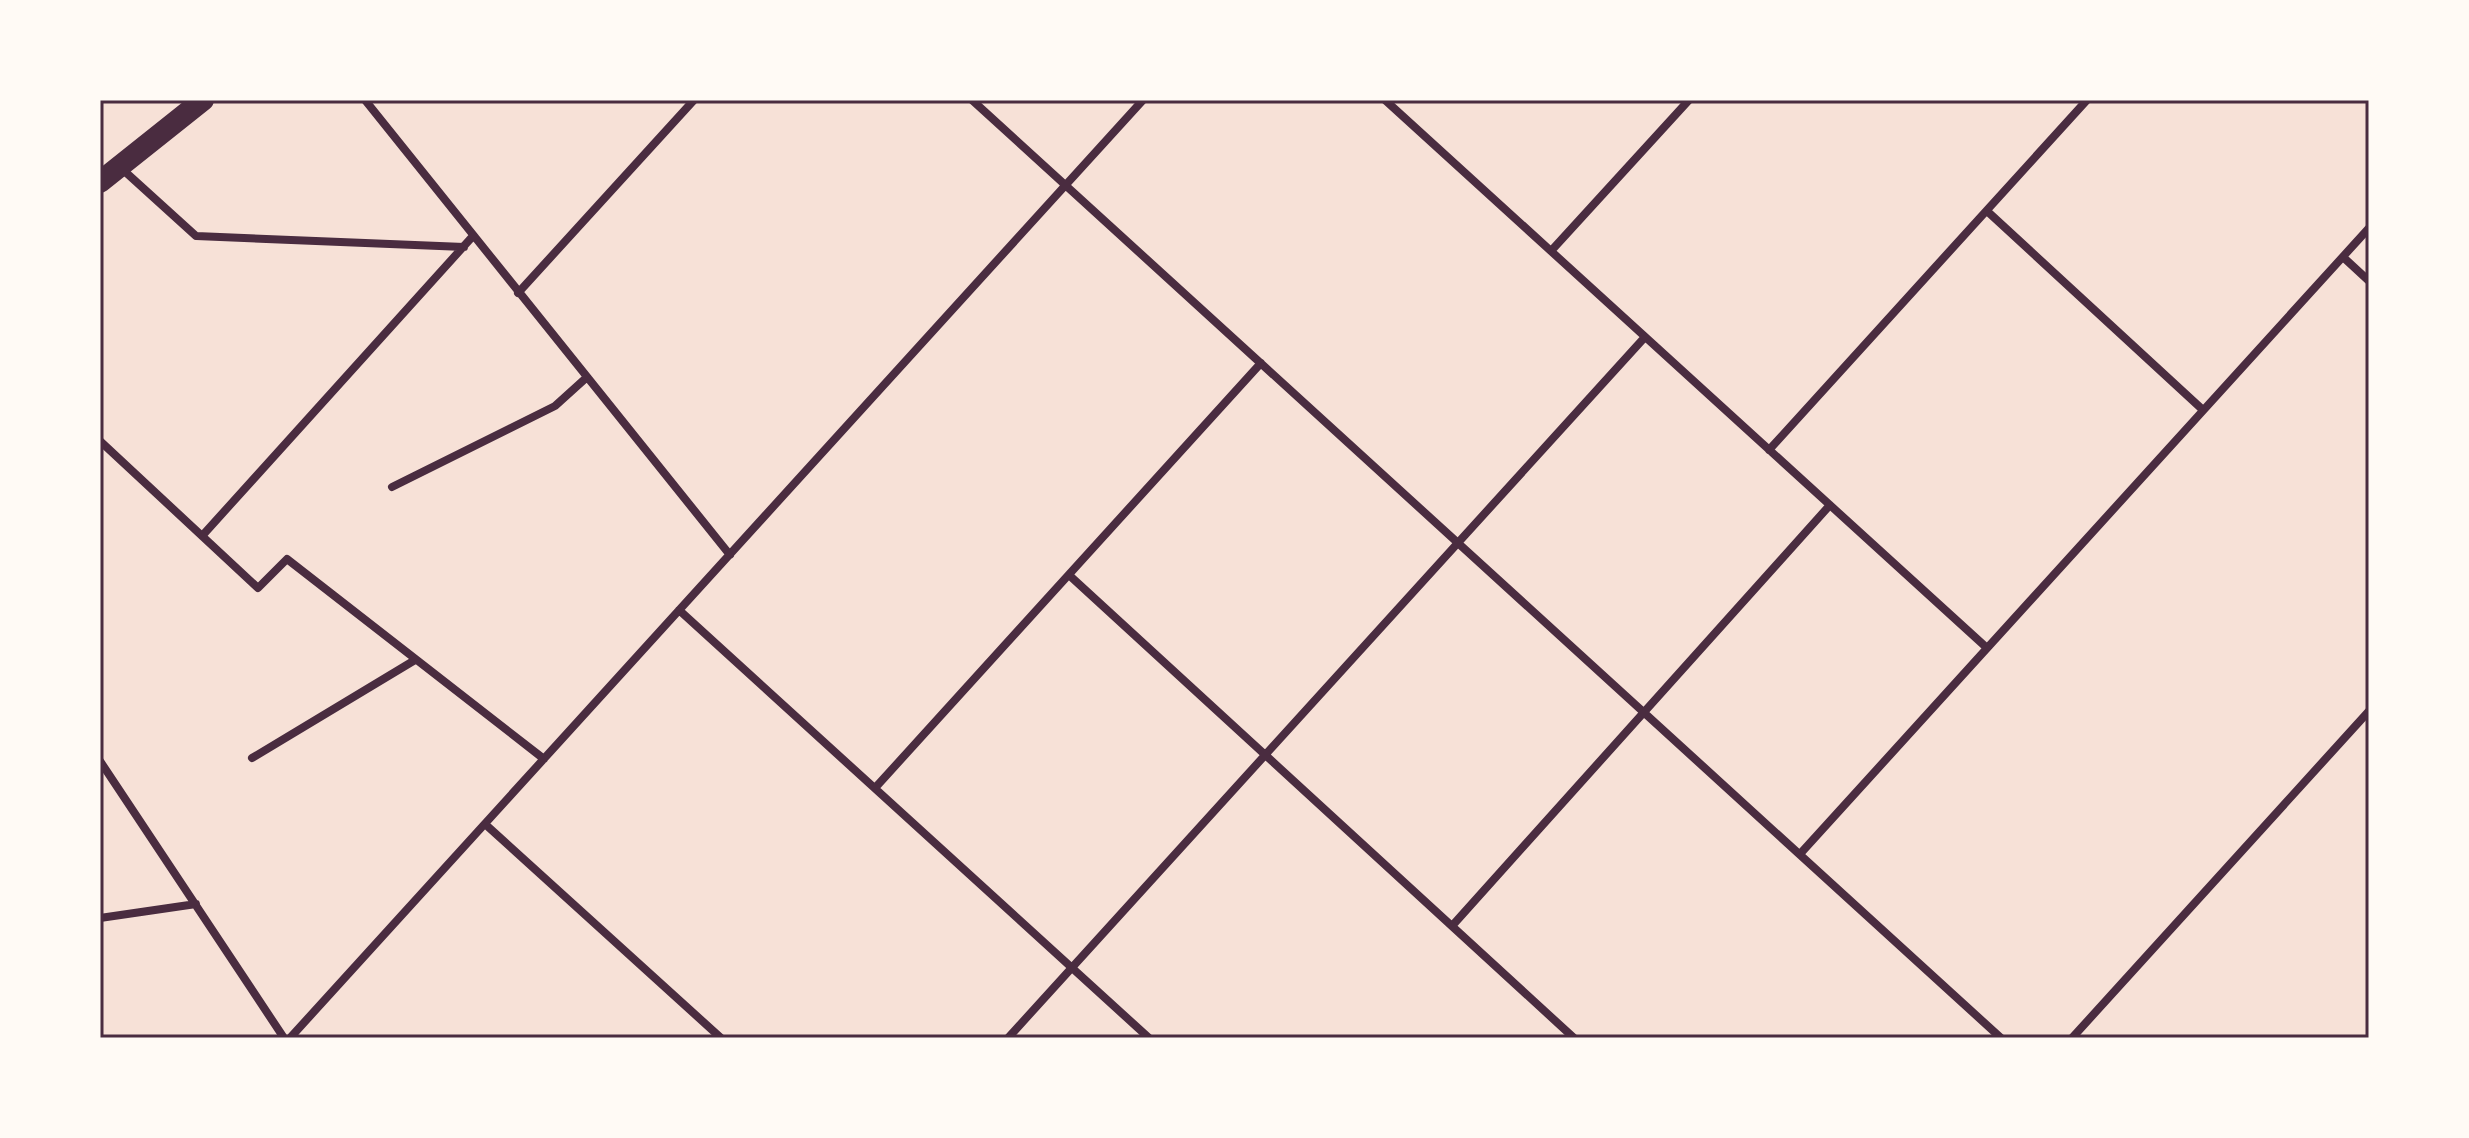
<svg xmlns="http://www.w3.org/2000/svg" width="2469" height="1138" font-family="Manrope,sans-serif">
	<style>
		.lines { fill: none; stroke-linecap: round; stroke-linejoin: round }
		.minor { stroke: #4a2c40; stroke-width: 8 }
		.trunk { stroke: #4a2c40; stroke-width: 22 }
		.neatline { fill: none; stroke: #4a2c40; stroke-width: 3 }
	</style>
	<rect width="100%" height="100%" fill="#f7e1d7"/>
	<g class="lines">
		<!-- minor -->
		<path class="minor" d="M365 100 730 555
			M972 100 2001 1038
			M1385 100 1987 648
			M121 168 196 236 464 247
			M1987 211 2203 410
			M1551 251 1689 100
			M2343 257 2369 281
			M518 293 694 100
			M100 441 258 588 287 559 544 759
			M1769 450 2087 100
			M392 487 555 406 586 378
			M202 536 473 236
			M1069 575 1574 1038
			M679 610 1149 1038
			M252 758 415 660
			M100 761 284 1038
			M875 788 1261 363
			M485 824 721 1038
			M1800 854 2369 228
			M100 918 196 904
			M1452 926 1830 505
			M290 1038 1143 100
			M1008 1038 1645 337
			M2072 1038 2369 711"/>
		<!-- trunk -->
		<path class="trunk" d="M100 182 203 100"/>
	</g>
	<!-- border -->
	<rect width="2469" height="1138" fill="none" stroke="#fffaf5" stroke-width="204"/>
	<rect x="102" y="102" width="2265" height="934" class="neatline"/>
</svg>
